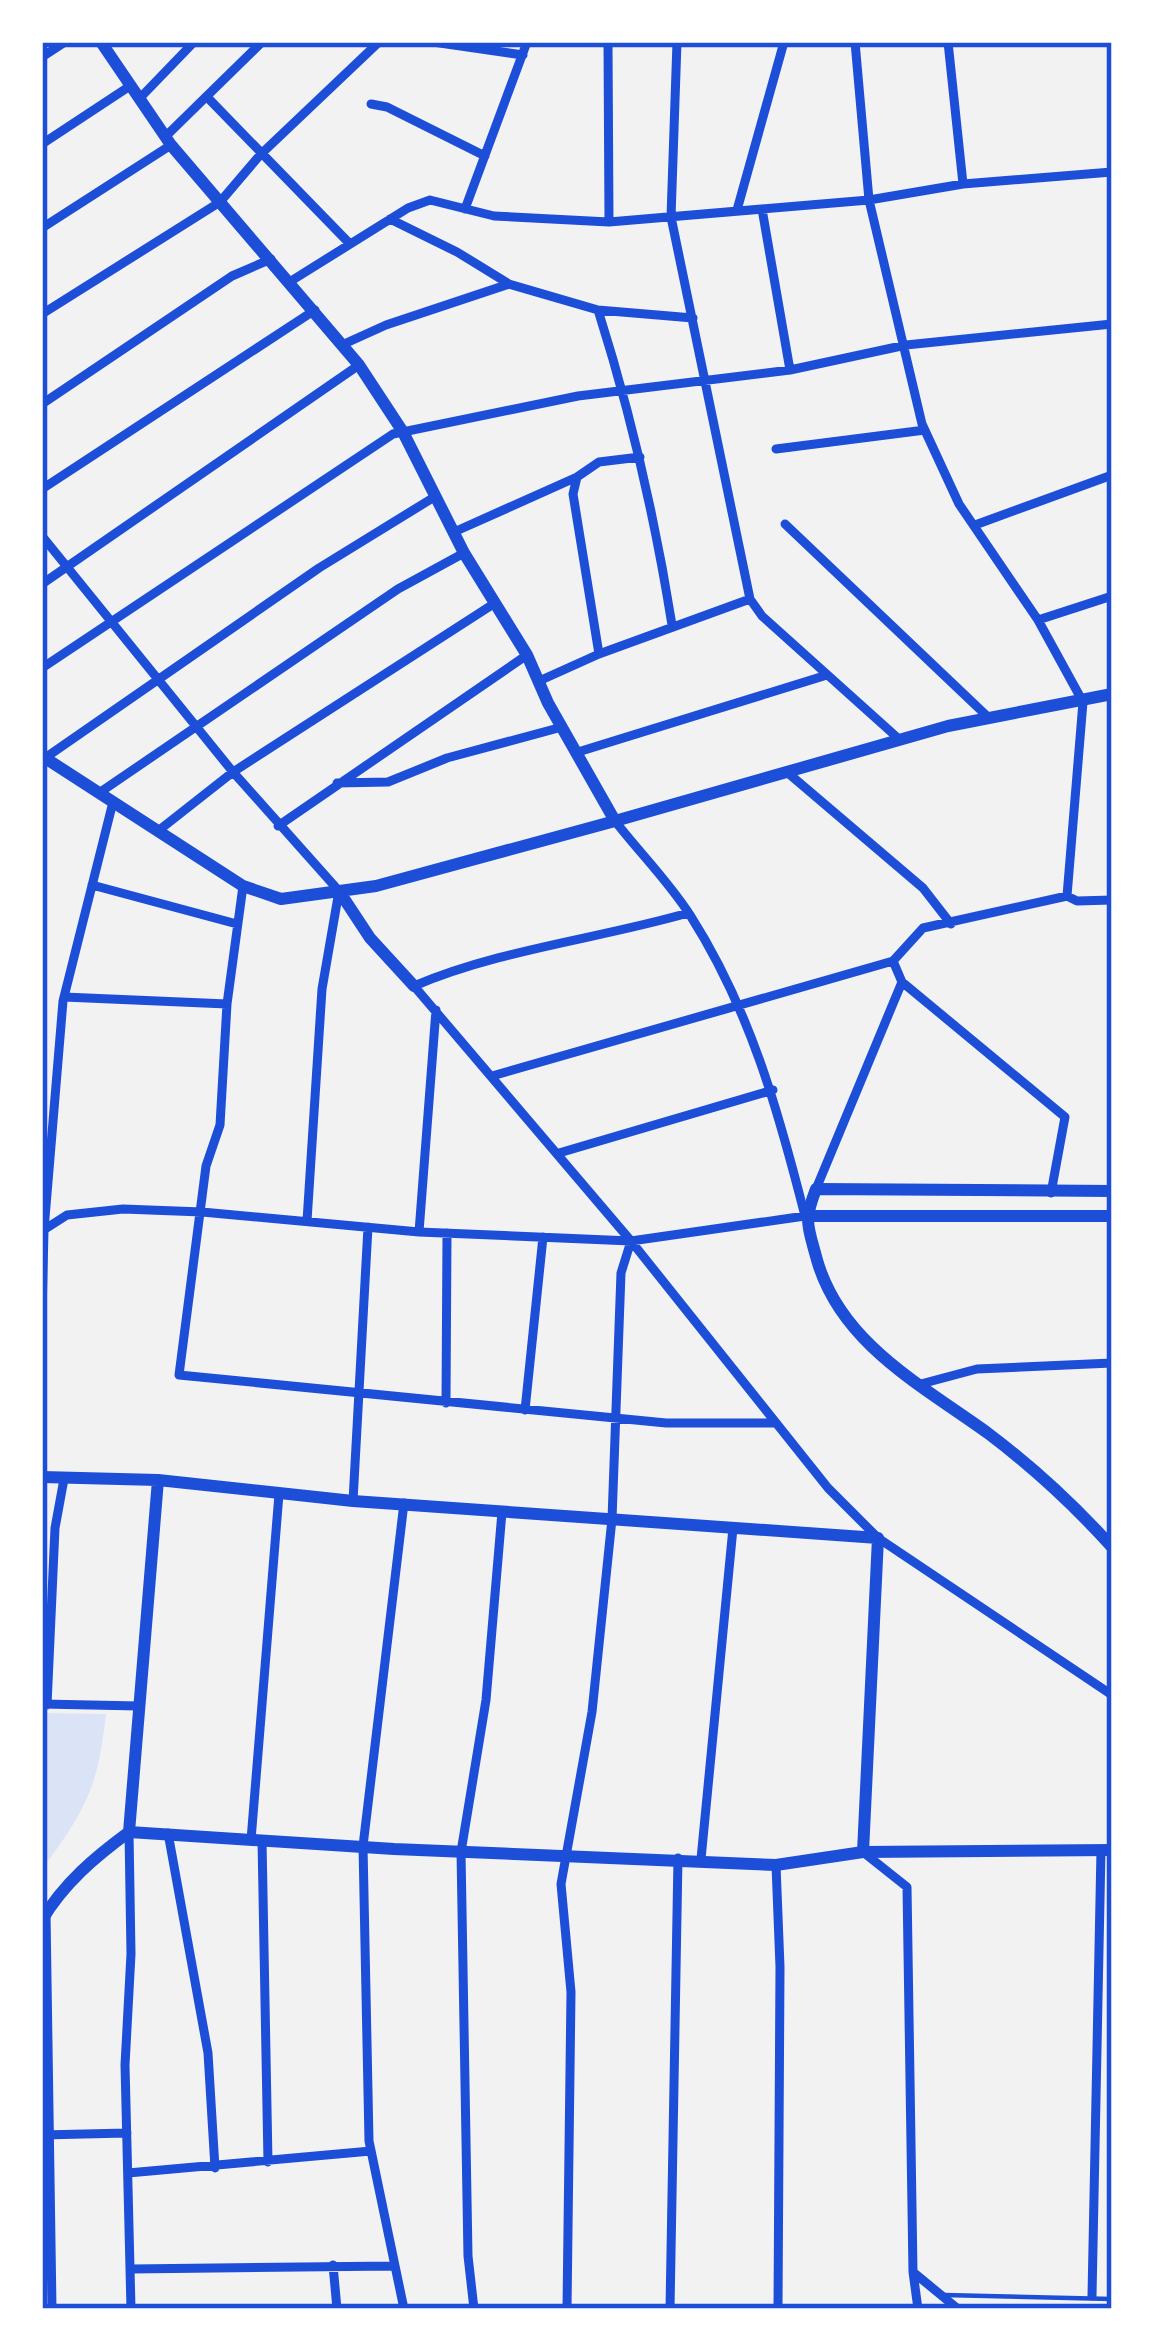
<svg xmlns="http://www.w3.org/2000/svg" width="1154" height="2351" font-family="'Nunito Sans',sans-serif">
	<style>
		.green { fill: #dbe4f7 }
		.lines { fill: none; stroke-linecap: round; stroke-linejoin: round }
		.service { stroke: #1d4ed8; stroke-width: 4.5 }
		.minor { stroke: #1d4ed8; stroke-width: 9 }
		.tertiary { stroke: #1d4ed8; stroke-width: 12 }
		.neatline { fill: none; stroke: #1d4ed8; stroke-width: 4.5 }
	</style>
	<rect width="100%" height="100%" fill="#f2f2f2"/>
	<!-- green -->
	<path class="green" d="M42 1713 106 1714C98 1787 86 1810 42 1869Z"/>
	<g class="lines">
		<!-- service -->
		<path class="service" d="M944 2295 1112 2299"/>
		<!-- minor -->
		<path class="minor" d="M433 42 523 55
			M608 42 609 222
			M677 42 671 217 750 599
			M855 42 869 200 922 424 959 504 1038 620 1083 702 1067 896
			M948 42 963 184
			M42 57 65 42
			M208 98 350 244
			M139 99 194 42
			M371 104 387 107 485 156
			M165 137 262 42
			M42 144 130 86
			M465 209 527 42
			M762 209 790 370
			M737 210 784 42
			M390 219 457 252 509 284 598 310 693 318
			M42 228 171 145
			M291 281 408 208 430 200 494 216 609 222 869 200 963 184 1112 172
			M598 310C631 414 655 518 672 625
			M42 314 220 202 260 155 379 42
			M344 344 386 325 509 284
			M42 404 232 276 271 259
			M776 449 925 430
			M577 477 573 494 599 654
			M42 489 315 310
			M785 524 989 718
			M975 525 1112 475
			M454 532 577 477 599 462 640 457
			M42 536 233 772 339 891 322 989 307 1221
			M42 584 359 365
			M1038 620 1112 596
			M42 668 393 434 578 396 790 370 906 345 1112 324
			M539 681 599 654 750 599 762 616 900 740
			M578 752 827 675
			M45 758 319 568 436 496
			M788 773 923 888 951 924
			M337 783 388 782 447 758 562 727
			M99 793 398 589 464 553
			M278 826 527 655
			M158 831 233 772 495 603
			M92 885 237 924
			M688 913C598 939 501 949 414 986L631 1241 828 1488 878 1538 1112 1695
			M893 961 902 982 1065 1117 1051 1193
			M64 997 227 1004 243 886
			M227 1004 220 1125 206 1166 179 1375 666 1423H776
			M492 1076 893 961 923 928 1067 896 1077 901 1112 900
			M559 1153 773 1090
			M816 1189 902 982
			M42 1231 67 1215 123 1209 202 1212 419 1232 631 1241 805 1216C778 1110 750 1009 690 915 669 882 639 852 615 821
			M419 1232 436 1010
			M42 1317 44 1230 63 1001 113 802
			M917 1385 977 1369 1112 1363
			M446 1403 447 1233
			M525 1410 543 1237
			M353 1501 368 1227
			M42 1704 139 1706
			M47 1705 55 1528 64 1479
			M129 1832 131 1954 125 2065 131 2309
			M168 1833 208 2053 215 2168
			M251 1840 279 1494
			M262 1840 268 2162
			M863 1852 907 1887 913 2272 918 2309
			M701 1859 733 1528
			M776 1865 780 1967 778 2309
			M46 1913 52 2309
			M42 2135 127 2133
			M128 2173 371 2151
			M333 2265 337 2309
			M131 2269 394 2266
			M913 2272 958 2309
			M1092 2296 1101 1850
			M404 2309 369 2141 363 1846 404 1503
			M474 2309 468 2256 461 1852 486 1700 502 1512
			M567 2309 571 1992 561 1884 592 1712 612 1519 621 1273 631 1241
			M670 2309 678 1858"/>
		<!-- tertiary -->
		<path class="tertiary" d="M42 756 243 886 281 899 376 886 615 821 548 703 527 655 464 553 403 432 359 365 171 145 101 42
			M615 821 948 726 1112 694
			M339 891 370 938 414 986
			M1112 1191 816 1189C803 1222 808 1226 817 1260 841 1344 923 1386 989 1434 1034 1468 1074 1505 1112 1547
			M805 1216H1112
			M42 1477 158 1480 353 1501 878 1538 863 1852
			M129 1832 158 1480
			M42 1920C64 1883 95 1857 129 1832L394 1849 776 1865 863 1852 1112 1850"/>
	</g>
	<!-- border -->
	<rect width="1154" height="2351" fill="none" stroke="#ffffff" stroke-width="90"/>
	<rect x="45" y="45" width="1064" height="2261" class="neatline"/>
</svg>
